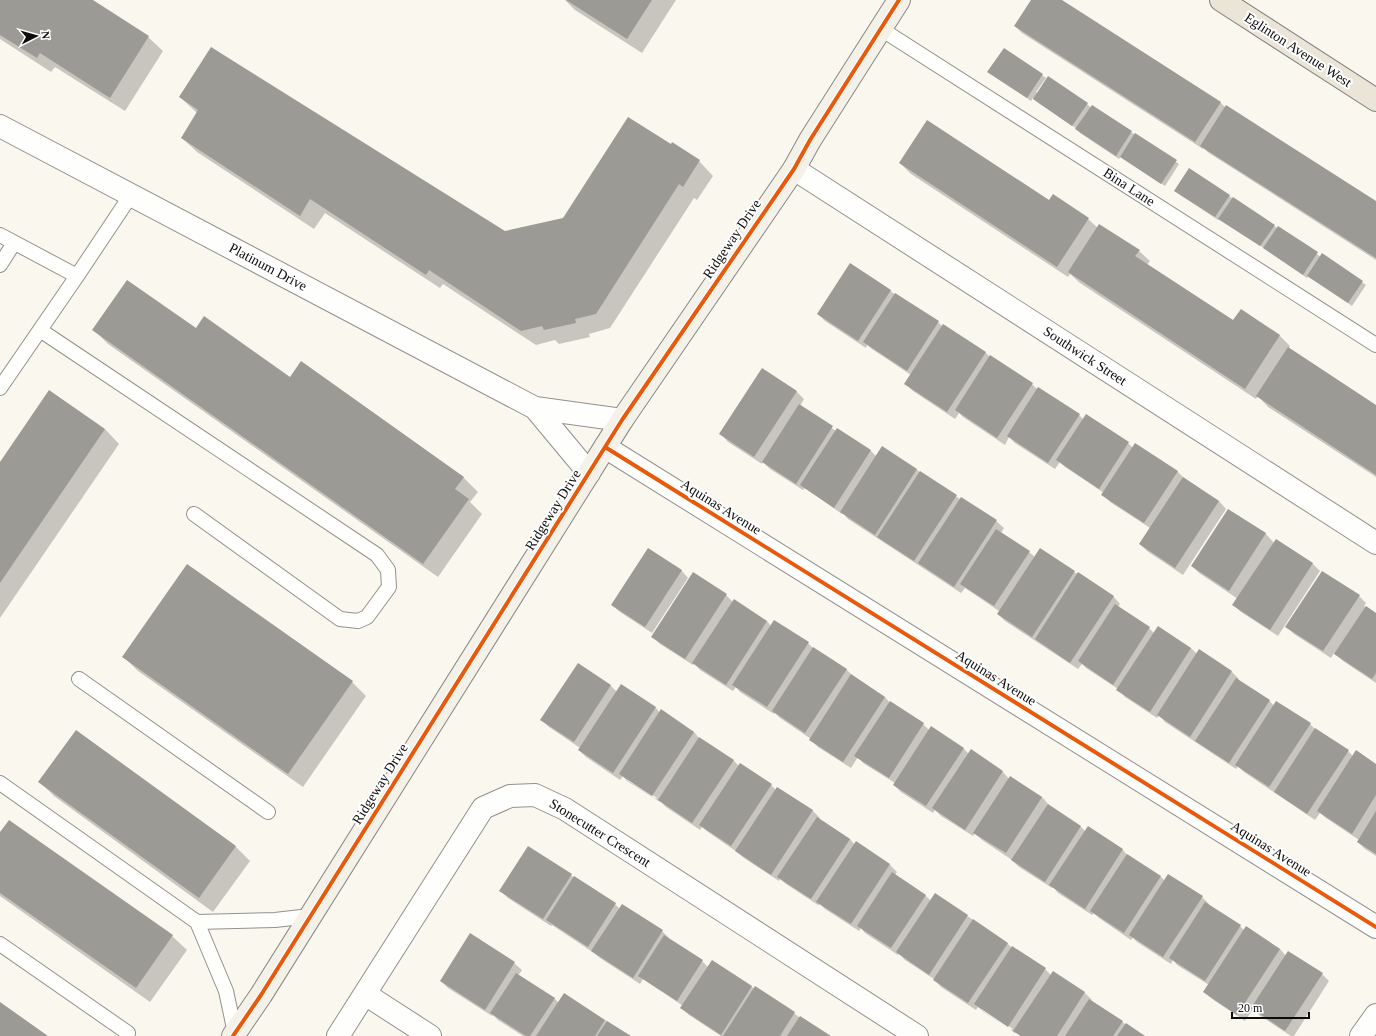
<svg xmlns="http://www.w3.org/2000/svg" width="1376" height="1036" font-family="Georgia,serif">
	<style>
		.shadow { fill: #0003; fill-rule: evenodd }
		.building { fill: #9c9a95 }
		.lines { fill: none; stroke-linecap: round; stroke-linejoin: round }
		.lane-casing { stroke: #93918e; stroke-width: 16 }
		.street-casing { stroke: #93918e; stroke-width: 24 }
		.secondary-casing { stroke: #898884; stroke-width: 24 }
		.primary-casing { stroke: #807f7b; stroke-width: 24 }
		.lane { stroke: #fefefd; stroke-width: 14 }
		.street { stroke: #fefefd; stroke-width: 22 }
		.secondary { stroke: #f4f2e8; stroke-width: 22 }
		.primary { stroke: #ebe5d8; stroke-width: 22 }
		.cycleway-casing { stroke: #fff; stroke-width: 6 }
		.cycleway { stroke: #e8590c; stroke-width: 4 }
		.labels { text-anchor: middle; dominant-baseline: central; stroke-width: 4; stroke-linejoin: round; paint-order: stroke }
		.street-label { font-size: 14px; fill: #0b0b0b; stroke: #fff }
	</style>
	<rect width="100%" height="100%" fill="#faf7ef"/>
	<!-- shadow -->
	<path class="shadow" d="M0 0H91L148 37 163 51 125 111 55 67 51 72 0 39Z
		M565 0H676L642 53 575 10Z
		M1032 0H1060L1220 102 1226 108 1376 202V260L1209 153 1203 148V149L1022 33 1015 26Z
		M989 72 1042 75 1046 78 1036 92 1038 93 1087 104 1091 108 1092 106 1179 164 1165 186 1121 156 1119 159 1080 133 1077 129 1037 102 1033 98 1031 101Z
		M180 97 505 232 563 219 699 161 713 176 697 200 694 198 610 328 589 334 590 337 559 344 555 340 536 345 443 284 440 288 325 213 314 229 197 152 182 138 197 113Z
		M900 163 1049 201 1088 219 1098 228 1139 251 1150 261 1147 265 1234 321 1279 335 1290 346 1288 349 1376 406V477L1268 407 1258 396 1256 399 1080 283 1070 274 1068 277 911 174Z
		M1179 194 1229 196 1277 228 1278 227 1321 257 1323 255 1366 285 1352 306 1308 276 1307 278 1220 218 1218 220Z
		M851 264 891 291 895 295 896 294 938 322 943 327 986 353 990 357 1032 384 1038 390 1079 415 1084 420 1128 443 1133 448 1135 444 1178 472 1185 479 1219 501 1226 509 1183 575 1147 551 1140 544 1150 528 1110 502 1103 494 1104 493 1065 467 1060 462 1055 469 1015 443 1009 437 1005 445 963 417 959 413 955 419 913 391 906 384 911 375 872 349 867 345 866 348 825 321 818 314Z
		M196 329 291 378 463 477 478 492 470 502 482 514 438 577 108 344 94 330Z
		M763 370 797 392 804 399 800 406 836 431 837 429 871 451 877 457 883 447 960 499 961 498 996 521 1004 528 1001 533 1029 552 1035 557 1074 572 1113 596 1120 604 1118 607 1149 628 1154 633 1191 648 1197 654 1199 651 1232 672 1239 679 1238 680 1269 700 1274 706 1310 724 1317 731 1348 751 1353 756 1376 765V856L1365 849 1358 842 1359 840 1326 818 1320 813 1315 820 1244 772 1238 766 1236 769 1165 722 1159 715 1157 718 1125 697 1118 689 1086 668 1082 664 1078 669 1005 621 998 614 999 611 965 588 961 593 848 519 843 513 842 514 805 488 803 490 770 469 763 462 762 464 728 442 721 434Z
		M105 429 119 444 0 618V463Z
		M1228 510 1266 534 1274 543 1276 540 1313 564 1320 571 1278 636 1241 612 1234 605 1238 599 1199 573 1192 566Z
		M681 570 688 578 652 633 620 612 612 605Z
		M726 595 733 602 767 621 771 626 808 643 813 648 846 669 854 677 885 697 890 703 923 724 929 730 963 748 969 754 971 751 1003 772 1009 779 1011 777 1042 797 1049 805 1048 806 1081 827 1085 831 1088 828 1123 850 1128 856 1161 877 1165 881 1169 875 1202 897 1209 904V906L1240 926 1244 930 1246 927 1280 949 1286 956 1322 974 1329 981 1294 1036H1291L1259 1015 1253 1009 1245 1021 1212 999 1204 992 1209 985 1177 965 1173 960 1171 964 1137 942 1133 938 1131 940 1099 918 1094 913 1092 915 1058 893 1053 887 1052 888 1019 867 1012 860 982 840 975 833 973 836 941 816 935 810 933 813 901 792 894 785 895 783 863 763 858 757 851 768 818 747 811 740V739L780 718 775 713 774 714 740 692 736 687 733 691 700 670 694 663 693 665 660 644 653 637Z
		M1359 596 1366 603 1364 606 1376 614V683L1343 661 1334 653 1331 658 1294 634 1287 627Z
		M124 657 352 682 366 696 303 787 138 671Z
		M578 664 611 686 617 692 621 685 656 708 660 713 694 732 699 738 734 761 739 766 771 785 776 790 778 788 813 811 820 818 819 819 850 839 855 845 856 843 890 865 897 872 895 875 925 895 931 901 935 894 1007 943 1012 948 1045 969 1051 975 1053 972 1085 993 1092 1000 1091 1001 1143 1036H1020L1016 1032 1015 1033 983 1011 978 1007 976 1010 941 987 934 979 905 960 899 954 898 955 865 933 861 928 859 931 825 909 820 904 818 905 786 884 780 879 779 881 744 858 737 852 708 832 702 827 700 830 666 807 660 801V802L627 781 623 776 620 780 586 757 579 750 580 748 549 727 542 720ZM627 778 657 798 656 799 627 780ZM982 1008 1013 1029 1011 1030 982 1011Z
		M76 731 236 847 250 861 213 912 54 796 40 782Z
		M0 834 172 936 187 950 150 1002 0 896Z
		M529 848 615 904 620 909 662 931 669 938V939L702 961 708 967 712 961 755 989 756 988 794 1013 800 1018 829 1036H721L689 1015 682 1008 683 1006 643 979 640 984 600 958 594 953 552 925 551 926 508 898 501 891Z
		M470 935 514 963 522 970 518 976 554 998 559 1003 605 1020 629 1036H523L498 1020 493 1015 492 1016 448 988 441 981Z"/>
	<!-- building -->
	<path class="building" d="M0 0H93L149 36 110 98 40 53 37 58 0 35Z
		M566 0H652L627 39Z
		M1031 0H1062L1221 102 1195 142 1014 26Z
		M211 47 505 231 563 218 628 117 671 144 672 142 700 160 683 187 679 184 596 314 575 319 576 323 544 330 542 326 521 331 429 270 426 275 310 199 300 216 181 138 198 110 179 97Z
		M1004 48 1043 74 1027 98 987 72Z
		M1048 76 1088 103 1072 126 1033 99Z
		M1092 105 1132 131 1116 156 1075 129Z
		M1226 105 1376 201V258L1200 146Z
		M927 120 1049 200 1053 194 1089 218 1057 267 899 163Z
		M1135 133 1177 160 1161 184 1120 157Z
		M1189 168 1230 195 1215 217 1174 191Z
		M1233 197 1275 225 1260 246 1218 219Z
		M1099 224 1140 250 1135 256 1233 320 1241 309 1280 335 1245 389 1068 272Z
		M1278 226 1318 252 1303 275 1263 248Z
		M1322 253 1363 281 1348 303 1307 276Z
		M850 263 891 290 858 341 817 314Z
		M127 280 196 328 204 316 290 377 301 361 464 477 455 489 469 499 423 564 92 330Z
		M895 293 939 321 907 371 863 342Z
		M943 324 986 352 947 412 904 384Z
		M1288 347 1376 405V475L1256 396Z
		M990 355 1033 383 997 438 955 410Z
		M762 368 797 391 754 457 719 434Z
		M1038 387 1080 414 1048 463 1007 436Z
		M49 390 105 429 0 583V462Z
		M799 404 833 426 796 484 762 462Z
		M1086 414 1129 442 1099 489 1056 460Z
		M837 428 871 450 834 508 800 485Z
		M1135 443 1178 471 1144 523 1101 495Z
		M882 446 917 469 875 535 840 512Z
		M920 471 957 495 914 561 877 537Z
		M1183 477 1219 501 1175 568 1139 544Z
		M961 497 997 520 954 587 918 563Z
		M1228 509 1266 533 1229 591 1191 566Z
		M996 529 1030 551 994 606 960 584Z
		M1276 539 1313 563 1270 630 1232 605Z
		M648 548 682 570 645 627 611 605Z
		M1040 548 1075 571 1032 637 997 614Z
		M187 564 353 681 288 774 122 657Z
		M1322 571 1360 595 1323 651 1285 627Z
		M693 572 727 594 685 659 651 637Z
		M1078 572 1114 596 1070 663 1035 639Z
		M734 599 767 621 726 685 692 663Z
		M1115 604 1150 627 1113 685 1078 661Z
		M1366 606 1376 613V673L1372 679 1334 654Z
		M774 620 809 642 767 707 732 685Z
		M1158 626 1191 648 1150 712 1116 690Z
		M813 647 847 669 805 733 772 711Z
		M1199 649 1232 671 1190 737 1157 715Z
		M578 663 611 685 574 742 540 720Z
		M851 674 885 697 843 762 809 740Z
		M1236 678 1270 700 1229 763 1195 741Z
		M621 684 656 707 613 773 578 750Z
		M890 701 924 723 889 778 854 756Z
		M1276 701 1311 723 1269 787 1235 765Z
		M661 709 694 732 652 796 619 774Z
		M931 726 964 748 926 806 893 785Z
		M1315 728 1349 750 1307 814 1274 792Z
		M76 730 236 846 199 898 38 782Z
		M699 737 734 760 692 823 658 800Z
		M971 749 1003 771 965 830 932 808Z
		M1356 750 1376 764V795L1352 834 1317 811Z
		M740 763 772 784 731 846 699 825Z
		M1010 776 1042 797 1006 853 973 833Z
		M777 787 813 810 771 875 735 851Z
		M1048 804 1081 826 1045 882 1011 860Z
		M1376 811V854L1357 842Z
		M817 817 850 839 811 899 777 877Z
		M9 820 173 935 136 988 0 893V832Z
		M1088 826 1123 849 1085 909 1049 885Z
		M856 841 890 864 851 924 816 902Z
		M528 846 572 874 543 919 499 891Z
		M1127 854 1161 876 1124 933 1090 911Z
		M892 872 926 895 891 948 857 926Z
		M1168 874 1203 896 1163 957 1129 935Z
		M574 876 616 903 588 947 546 920Z
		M935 893 968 915 929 975 896 952Z
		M1205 902 1241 925 1205 981 1169 958Z
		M622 904 663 930 633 978 591 951Z
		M973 919 1008 943 968 1003 933 980Z
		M1246 926 1280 949 1237 1015 1203 992Z
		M470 933 515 962 485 1010 440 981Z
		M664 935 703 960 677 1001 638 976Z
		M1012 946 1046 968 1008 1027 974 1004Z
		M1288 951 1323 973 1285 1031 1251 1008Z
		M712 960 752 986 721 1035 680 1008Z
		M1053 971 1085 992 1057 1036H1021L1013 1031Z
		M516 973 555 998 530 1036H526L490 1013Z
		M755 986 795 1012 780 1036H723Z
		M564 993 605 1020 595 1036H536Z
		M1089 999 1123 1021 1113 1036H1065Z
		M0 1002 48 1036H0Z
		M800 1016 831 1036H787Z
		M607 1021 631 1036H597Z
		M1126 1023 1145 1036H1117Z"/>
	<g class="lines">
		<!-- lane casing -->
		<g class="lane-casing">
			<path id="lane" d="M881 29 1376 345
				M0 235 77 276 131 195
				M0 265 14 243
				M40 330 377 555 388 570 389 587 367 617 358 621 340 619 194 514
				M0 388 77 276
				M79 679 268 812
				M0 783 197 922 226 991 235 1033
				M197 922 275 920 310 916
				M0 944 128 1033"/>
		</g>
		<!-- street casing -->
		<g class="street-casing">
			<path id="street" d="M0 126 535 408 622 420
				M794 169 1376 543
				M535 408 589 473
				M605 447 1376 927
				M365 994 430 1036
				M338 1036 483 808 510 796 535 795 565 809 917 1036
				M1361 1036 1376 1015"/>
		</g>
		<!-- secondary casing -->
		<g class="secondary-casing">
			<path id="secondary" d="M233 1036 261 995 622 420 794 169 810 140 899 0"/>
		</g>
		<!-- primary casing -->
		<g class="primary-casing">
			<path id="primary" d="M1221 0 1376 100"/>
		</g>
		<!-- lane -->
		<use href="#lane" class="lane"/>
		<!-- street -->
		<use href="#street" class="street"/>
		<!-- secondary -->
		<use href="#secondary" class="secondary"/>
		<!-- primary -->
		<use href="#primary" class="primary"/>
		<!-- cycleway casing -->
		<g class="cycleway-casing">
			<path id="cycleway" d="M605 447 1376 927
				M233 1036 261 995 622 420 794 169 810 140 899 0"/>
		</g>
		<!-- cycleway -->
		<use href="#cycleway" class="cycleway"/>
	</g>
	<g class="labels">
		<!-- street labels -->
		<g class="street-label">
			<text transform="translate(1298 50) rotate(33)">Eglinton Avenue West</text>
			<text transform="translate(1129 187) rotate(33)">Bina Lane</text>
			<text transform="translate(732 239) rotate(-56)">Ridgeway Drive</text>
			<text transform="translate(268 267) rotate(28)">Platinum Drive</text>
			<text transform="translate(1085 356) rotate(33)">Southwick Street</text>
			<text transform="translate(721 507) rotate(32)">Aquinas Avenue</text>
			<text transform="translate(553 510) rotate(-58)">Ridgeway Drive</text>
			<text transform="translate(996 678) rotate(32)">Aquinas Avenue</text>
			<text transform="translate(380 784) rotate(-58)">Ridgeway Drive</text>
			<text transform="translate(600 833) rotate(32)">Stonecutter Crescent</text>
			<text transform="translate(1271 849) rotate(32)">Aquinas Avenue</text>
		</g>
	</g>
	<!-- north arrow -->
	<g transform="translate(36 36) rotate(84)" stroke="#ffffff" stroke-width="3" paint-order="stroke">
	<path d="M0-3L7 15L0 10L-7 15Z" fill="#0b0b0b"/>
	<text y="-6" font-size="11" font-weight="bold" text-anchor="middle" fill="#0b0b0b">N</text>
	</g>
	<!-- scale -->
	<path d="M1232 1012v6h77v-6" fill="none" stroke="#0b0b0b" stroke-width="2"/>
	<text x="1238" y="1012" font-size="12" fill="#0b0b0b" stroke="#ffffff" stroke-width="3" paint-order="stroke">20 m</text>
</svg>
